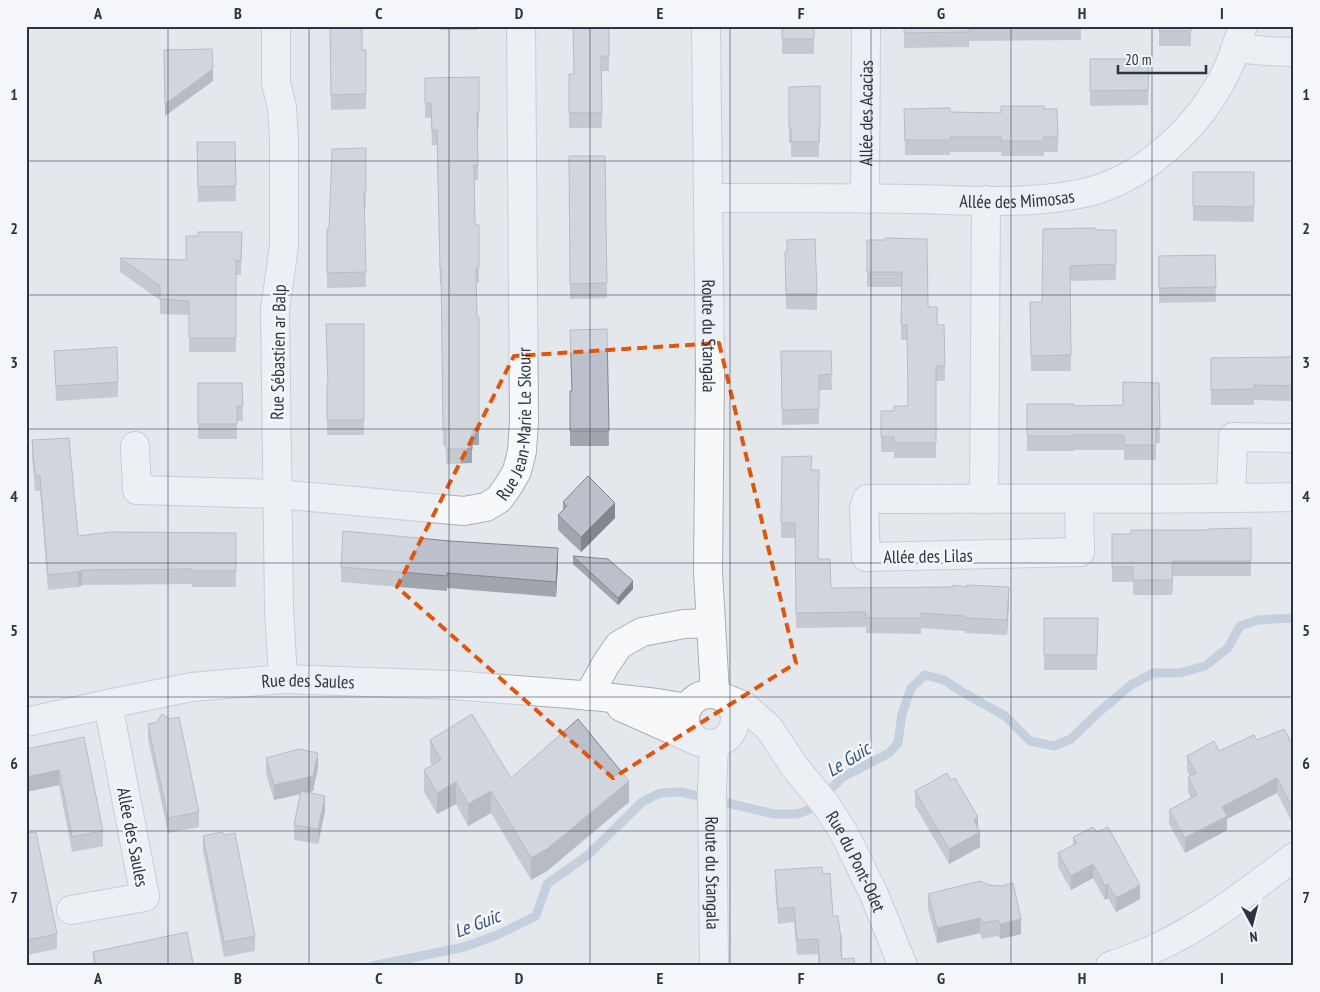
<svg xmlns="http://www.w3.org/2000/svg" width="1320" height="992" font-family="'PT Sans Narrow',sans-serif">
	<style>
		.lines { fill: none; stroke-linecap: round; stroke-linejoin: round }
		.stream { stroke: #9fb4cc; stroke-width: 9 }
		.minor-casing { stroke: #a9aeb7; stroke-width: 30 }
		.minor { stroke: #f7f8fa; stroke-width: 28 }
		.wall { fill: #a1a5ae }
		.shaded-wall { fill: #83868d }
		.building { fill: #bbc0ca; stroke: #83868d }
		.marked { fill: none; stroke: #df570f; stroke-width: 4; stroke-dasharray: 10 6; stroke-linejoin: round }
		.grid { fill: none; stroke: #2b3445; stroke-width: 1; stroke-opacity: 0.55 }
		.labels { text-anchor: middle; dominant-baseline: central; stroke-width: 5; stroke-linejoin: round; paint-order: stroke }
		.street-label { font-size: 18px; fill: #2b3445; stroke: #f4f6f9 }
		.water-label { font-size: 19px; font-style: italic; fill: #34527a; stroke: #f4f6f9 }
		.neatline { fill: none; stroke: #2b3445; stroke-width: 2 }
		.grid-label { font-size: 16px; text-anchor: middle; font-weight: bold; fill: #2b3445 }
	</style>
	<rect width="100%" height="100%" fill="#e4e7ec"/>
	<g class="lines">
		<!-- stream -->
		<path class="stream" d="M372 966 464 947 497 935 536 916 547 884 588 855 642 802 660 793 681 792 774 814H797L808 810 843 777 889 753 898 743 902 714 911 688 925 675 944 680 964 693 1005 716 1030 741 1054 746 1071 739 1100 711 1131 685 1153 673H1180L1205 666 1228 648 1240 626 1258 620 1294 618"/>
		<!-- minor casing -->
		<g class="minor-casing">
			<g id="minor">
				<path d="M276 26V83L282 107 284 140V246L275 310 279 607 283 679"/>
				<path id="s1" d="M706 26 710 371 708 572 715 693"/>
				<path d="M1236 48 1266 51 1294 52"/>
				<path id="s2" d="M708 198C776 198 844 198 912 199 967 200 1025 205 1079 194 1140 183 1199 128 1226 72 1233 58 1238 42 1243 26"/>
				<path id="s3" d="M865 199 866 26"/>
				<path id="s4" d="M135 446 137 490 278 494 464 511 486 507 499 499 509 485 517 471 522 451 524 422 521 26"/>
				<path d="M1231 498 1233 437 1294 438"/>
				<path d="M984 499 986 200"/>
				<path d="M1079 499 1080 552 866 557 864 509 867 499C1009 498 1152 500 1294 497"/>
				<circle cx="710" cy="719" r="25"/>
				<path d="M588 696 606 664 619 645 642 632 684 624 711 623"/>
				<path id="s5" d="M725 698 744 706 769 728 794 766 826 805 844 833 873 892 903 966"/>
				<path d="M621 707 697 741"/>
				<path id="s6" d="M26 722 108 704 192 687 283 679 453 685 594 696 657 703 687 708"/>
				<path id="s7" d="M714 744 712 789 714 966"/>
				<path d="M71 910 145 897 108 704"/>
				<path d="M1110 966C1125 961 1141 955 1156 948 1206 925 1250 890 1294 857"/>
			</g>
		</g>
		<!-- minor -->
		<use href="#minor" class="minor"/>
	</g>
	<!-- wall -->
	<path class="wall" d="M330 26 362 50H366V109L331 110Z
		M440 26H478V30H440Z
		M609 26V71H602V128H569V74H574Z
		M781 26H814V54H782V33Z
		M904 26H1081V40L969 41V47L904 48Z
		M1159 26H1191V46H1159Z
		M1090 59 1149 75 1148 105 1090 106Z
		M479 77V127H478V180H474L475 225H479V283H476L477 317H479V445H472V463L446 464V445L443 446 441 284H440L437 145H432L431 118H425V78Z
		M820 86V143H819V157H791V143H789V87Z
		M904 109 950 112 1001 113 1044 109 1058 137V152H1044V156H1001V152H950V155H905Z
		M197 142H235L236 201 198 202Z
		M366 148V207H364L366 287 327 288V229H329Z
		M569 156H605L607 298 570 299Z
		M1193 172H1254V222L1193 221Z
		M1096 230H1116V280L1070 281 1071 371H1031L1030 302H1042Z
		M242 232 241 275H236V352H189V315L160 314V300L120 272V258L186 260 198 236Z
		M867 240H885L928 307 937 325H944L945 381H936V458H894V452H881V411H894L908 406 907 340H901V287H867Z
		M785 252H787L817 294V310L786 309Z
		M1215 255 1216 302 1159 303V256Z
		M326 324H364V435H327V385H328Z
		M607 329 609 446H570V391H572L570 330Z
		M54 351 118 382V397L56 401Z
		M781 351H831L832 390H819V424L782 425Z
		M1294 356V401L1254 400V405H1211V358L1290 357Z
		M198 383H242L243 421H237V439H198Z
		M1159 383 1160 443H1156V460H1124V450H1074V451H1027V436L1074 406 1123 405Z
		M32 440 78 536 236 533V587H192V584L82 585 78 587 48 590 40 491H35L32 456Z
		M782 457 812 470 818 559 831 588 1009 602 1007 635 965 633V631L921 628V634L866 633V627L796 628 795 538H781Z
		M563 502 615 518 581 552 558 530V515L563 510Z
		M1251 528V576H1173L1172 595H1133V582H1112V534H1131Z
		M573 556 633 589 618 605 573 564Z
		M558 563 556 597 447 588V591L341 582V567Z
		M1044 618H1098L1097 670H1044Z
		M148 724 199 812V827L168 833 148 739Z
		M84 737 103 831V846L72 852 59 785 26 792Z
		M430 740 511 778 629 802 547 871 531 880 491 813 468 826 456 804 437 814 424 792V770L432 765 430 762Z
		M1257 740 1294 747V826L1277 793 1227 819V830L1185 853 1169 824V810L1191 798 1188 792V777L1190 776 1187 771V756L1219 751Z
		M266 758 318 768 313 791 307 792 325 811 318 844 294 840V825L300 794 274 800 266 774Z
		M951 780 978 828 980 847 949 864 915 806V791Z
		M26 833 57 934V949L27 955Z
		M203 836 255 936V951L224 957 203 851Z
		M1073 837 1140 899 1116 912 1108 898 1105 900 1093 878 1071 890 1058 867V853L1073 845Z
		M775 870 823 874 833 916 842 938V959L855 966H818V954L797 955 794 922 778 924 775 886Z
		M980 881 1021 934 1000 939 998 936 982 939 980 933 937 943 928 909V894Z
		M93 952 193 966H93Z"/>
	<!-- shaded-wall -->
	<path class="shaded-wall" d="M213 69V81L165 116V104Z
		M615 503V518L581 552V537Z
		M558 548V563L556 597V582Z
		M1173 561V576L1172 595V580Z
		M82 570V585L78 587V572Z
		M633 581V589L618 605V598Z
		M1009 587V602L1007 635V620Z
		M318 753V768L313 791 274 800V785Z
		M59 770V785L26 792V777Z
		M1277 778V793L1227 819V830L1185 853V838L1222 807Z
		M629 781V802L547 871 531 880V858Z
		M456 782V804L437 814V793Z
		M491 791V813L468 826V804Z
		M325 796V811L318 844V829Z
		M978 817V832H980V847L949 864V849L974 820Z
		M1093 864V878L1071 890V876Z
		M1108 884V898L1105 900V886Z
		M1140 885V899L1116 912V898Z
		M980 918V933L937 943V928Z
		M1021 919V934L1000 939V924Z
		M193 963V966H180Z"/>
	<!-- building -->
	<path class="building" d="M330 26H362V50H366V94L331 95Z
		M573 26H609V56H601L602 113H569V74H574Z
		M782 26H814V39H782Z
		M904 26H968L969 32 904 33Z
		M1159 26H1191V31H1159Z
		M212 49 213 69 165 104 164 50Z
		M1090 59H1149L1148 90 1090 91Z
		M479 77V112H477L478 166 474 165 475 225H479V268H476L477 317H479V430L472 431V449H446V430L443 431 441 269H440L437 130H432L431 103H425V78Z
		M820 86V128H819V142H791V128H789V87Z
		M1001 106H1044V109H1057L1058 137H1043L1044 141H1001V137H950V140H905L904 109 950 108V112L1001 113Z
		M197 142H235L236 186 198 187Z
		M366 148V192H364L366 272 327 273V229H329L332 149Z
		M569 156H605L607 283 570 284Z
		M1193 172H1254V207L1193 206Z
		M1096 228V230H1116V264L1070 266 1071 355 1031 356 1030 302H1042L1043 229Z
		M198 232H242L241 261 236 260V338H189V301L160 299V286L120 258 186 260V236H198Z
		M885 238 927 239 928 307H937V325H944L945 366H936V443H894V437H881V411H894V406H908L907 325H901L902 272H867V240H885Z
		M815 239 817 294H786L785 252H787V240Z
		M1215 255 1216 287 1159 288V256Z
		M326 324H364V420H327V385H328Z
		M607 329 609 431H570V391H572L570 330Z
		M117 347 118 382 56 386 54 351Z
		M781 351H831L832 374 819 375V409L782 410Z
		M1290 356H1294V386L1254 385V389L1211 390V358L1290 357Z
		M1123 382 1159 383 1160 428H1156V445H1124V435H1074V436H1027V404H1074V406L1123 405Z
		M198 383H242L243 406H237V424H198Z
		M69 438 78 536 111 532 236 533V571H192V569L82 570 78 572 48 575 40 476H35L32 440Z
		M812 456 811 470H819L818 559H830L831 588 953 587V585L967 587V585L1009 587 1007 620 965 618V616L921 613V618H866V612L796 613 795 523H781L782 457Z
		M588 476 615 503 581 537 558 515 567 506 563 502Z
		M1251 528V561H1173L1172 580H1133V567H1112V534H1131V530H1208V529Z
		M343 531 450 541 558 548 556 582 447 573V576L341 567Z
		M573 556 608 559 633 581 618 598Z
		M1044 618H1098L1097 655H1044Z
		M162 714 170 719 179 717 199 812 168 818 148 724 157 722Z
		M472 714 511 778 578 719 629 781 547 849 531 858 491 791 468 804 456 782 437 793 424 770 441 760 430 740Z
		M1284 729 1294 747V811L1277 778 1222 807 1227 816 1185 838 1169 810 1197 795 1188 777 1196 773 1187 756 1214 741 1219 751 1254 735 1257 740Z
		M84 737 103 831 72 837 59 770 26 777V749Z
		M299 749 318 753 313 776 274 785 266 758Z
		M947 773 951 780 955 778 978 817 974 820 980 832 949 849 915 791Z
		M301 791 325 796 318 829 294 825Z
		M1093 827 1097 832 1108 827 1140 885 1116 898 1108 884 1105 886 1093 864 1071 876 1058 853 1077 843 1073 837Z
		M36 832 57 934 27 940 26 833Z
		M221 832 225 835 235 833 255 936 224 942 203 836Z
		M822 867 823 874 830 873 833 916H838L840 932 842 938H840L842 959 854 958 855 966H820L818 939 797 940 794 907 778 909 775 870Z
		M980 881 989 885 1001 886 1013 883 1021 919 1000 924 998 920 982 923 980 918 937 928 928 894Z
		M187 932 193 963 180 966H96L93 952Z"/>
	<!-- marked area -->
	<path d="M0 0H1320V992H0ZM719 343 796 663 613 778 397 587 514 356Z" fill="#e4e7ec" fill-opacity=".55" fill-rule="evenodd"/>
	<path class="marked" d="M719 343 796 663 613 778 397 587 514 356Z"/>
	<!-- grid -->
	<path class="grid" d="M168 26V966M309 26V966M449 26V966M590 26V966M730 26V966M871 26V966M1011 26V966M1152 26V966M26 161H1294M26 295H1294M26 429H1294M26 563H1294M26 697H1294M26 831H1294"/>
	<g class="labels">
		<!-- street labels -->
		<g class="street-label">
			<text stroke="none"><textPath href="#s3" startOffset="86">Allée des Acacias</textPath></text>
			<text stroke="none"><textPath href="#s2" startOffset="309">Allée des Mimosas</textPath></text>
			<text stroke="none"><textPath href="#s1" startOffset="310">Route du Stangala</textPath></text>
			<text transform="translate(278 352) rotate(-89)">Rue Sébastien ar Balp</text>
			<text stroke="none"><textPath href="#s4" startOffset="489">Rue Jean-Marie Le Skourr</textPath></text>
			<text transform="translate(928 556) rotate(-1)">Allée des Lilas</text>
			<text stroke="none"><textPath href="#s6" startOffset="286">Rue des Saules</textPath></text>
			<text transform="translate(133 837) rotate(79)">Allée des Saules</text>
			<text stroke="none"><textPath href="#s5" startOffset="214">Rue du Pont-Odet</textPath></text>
			<text stroke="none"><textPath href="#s7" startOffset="129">Route du Stangala</textPath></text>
		</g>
		<!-- water labels -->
		<g class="water-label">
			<text transform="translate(848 759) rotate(-32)">Le Guic</text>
			<text transform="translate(477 923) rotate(-21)">Le Guic</text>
		</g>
	</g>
	<!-- border -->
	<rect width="1320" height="992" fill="none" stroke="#f4f6f9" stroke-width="55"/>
	<!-- north arrow -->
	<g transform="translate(1252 924) rotate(173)" stroke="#f4f6f9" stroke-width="4" paint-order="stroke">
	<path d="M0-4L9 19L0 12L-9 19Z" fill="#2b3445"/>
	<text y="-8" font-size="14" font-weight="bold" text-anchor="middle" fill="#2b3445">N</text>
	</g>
	<!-- scale -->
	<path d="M1118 65v8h88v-8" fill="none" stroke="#2b3445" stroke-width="2.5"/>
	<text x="1125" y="65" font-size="15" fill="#2b3445" stroke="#f4f6f9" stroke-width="4" paint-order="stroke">20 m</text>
	<rect x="28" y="28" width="1264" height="936" class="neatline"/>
	<g class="grid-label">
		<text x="98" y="19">A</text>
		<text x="238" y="19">B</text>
		<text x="379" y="19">C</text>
		<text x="519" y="19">D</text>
		<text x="660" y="19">E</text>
		<text x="801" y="19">F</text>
		<text x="941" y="19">G</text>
		<text x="1082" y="19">H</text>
		<text x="1222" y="19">I</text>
		<text x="14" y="100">1</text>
		<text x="1306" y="100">1</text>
		<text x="14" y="234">2</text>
		<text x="1306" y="234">2</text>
		<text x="14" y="368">3</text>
		<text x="1306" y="368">3</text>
		<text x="14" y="502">4</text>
		<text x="1306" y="502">4</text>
		<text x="14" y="636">5</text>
		<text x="1306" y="636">5</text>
		<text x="14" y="769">6</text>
		<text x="1306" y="769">6</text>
		<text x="14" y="903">7</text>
		<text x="1306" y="903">7</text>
		<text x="98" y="984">A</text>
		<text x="238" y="984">B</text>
		<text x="379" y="984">C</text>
		<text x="519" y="984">D</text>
		<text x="660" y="984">E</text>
		<text x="801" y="984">F</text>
		<text x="941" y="984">G</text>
		<text x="1082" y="984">H</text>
		<text x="1222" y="984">I</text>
	</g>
</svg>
